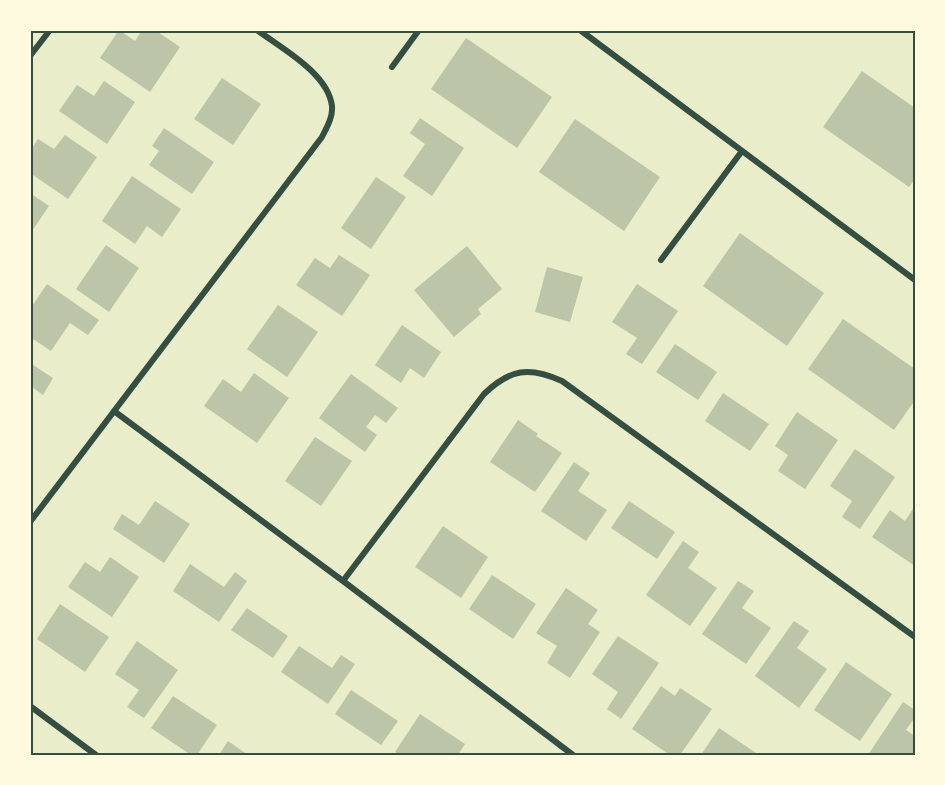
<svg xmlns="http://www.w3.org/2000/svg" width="945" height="785" font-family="'Fira Sans',sans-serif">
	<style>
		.building { fill: #bcc5a7 }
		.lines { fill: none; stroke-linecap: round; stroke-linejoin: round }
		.minor { stroke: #344e41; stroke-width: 6 }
		.neatline { fill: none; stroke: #344e41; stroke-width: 2 }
	</style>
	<rect width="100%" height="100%" fill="#e9edc9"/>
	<!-- building -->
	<path class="building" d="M119 30 135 41 142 30H155L180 47 150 92 100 58Z
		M466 38 552 97 517 148 431 89Z
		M862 71 915 108V179L909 187 823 127Z
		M222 78 261 104 233 145 194 119Z
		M104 81 135 102 107 144 59 111 77 85 94 96Z
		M420 118 464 148 432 196 403 176 425 144 410 133Z
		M575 119 660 177 624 231 539 172Z
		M164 128 214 162 192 194 149 165 159 151 152 146Z
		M65 135 97 157 68 199 30 173V151L38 139 54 149Z
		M132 176 181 209 162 237 147 226 135 244 102 221Z
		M376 177 406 197 371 249 341 228Z
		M30 193 49 206 30 234Z
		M740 233 824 293 787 346 703 286Z
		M106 245 139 268 109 312 76 289Z
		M467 246 502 289 478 309 481 314 454 337 414 290Z
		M339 255 370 275 342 316 296 285 315 258 330 268Z
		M547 267 583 277 570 322 535 312Z
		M47 284 99 320 88 335 70 323 51 351 30 337V309Z
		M637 284 678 311 642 364 626 354 637 338 612 322Z
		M278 305 318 332 287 377 247 349Z
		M843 319 915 369V400L894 430 808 369Z
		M402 325 441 352 424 378 410 368 401 383 375 365Z
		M675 344 717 372 698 400 656 372Z
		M30 363 53 378 43 395 32 387 30 389Z
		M254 373 289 398 257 443 204 406 223 379 241 392Z
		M351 374 398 408 386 423 375 415 366 427 377 435 365 452 319 418Z
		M723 393 769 424 750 451 705 421Z
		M797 412 838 440 805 489 778 471 788 455 775 446Z
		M518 420 538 434 536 436 562 453 535 492 490 462Z
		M315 437 352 461 321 506 285 481Z
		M855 449 895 477 860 529 842 517 852 501 830 486Z
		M574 462 590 473 578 491 607 510 586 541 541 511Z
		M155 501 190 524 164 563 113 529 122 514 139 525Z
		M629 501 675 532 657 559 611 528Z
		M915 506V566L872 537 890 510 905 521Z
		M443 526 488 557 461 598 415 567Z
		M683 541 699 552 688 568 717 588 690 626 646 595Z
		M110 557 139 577 112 617 68 587 85 562 100 572Z
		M190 564 224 587 235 572 247 581 219 622 173 591Z
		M492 575 536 604 513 639 469 609Z
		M738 581 754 591 742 608 771 628 746 664 702 634Z
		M566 588 598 610 588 624 600 632 570 678 547 663 557 646 536 633Z
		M60 604 109 637 85 672 37 639Z
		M247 608 288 636 273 658 231 630Z
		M794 621 809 631 797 648 827 669 799 708 755 676Z
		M618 636 659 663 621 719 607 709 618 692 592 674Z
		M137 641 178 670 144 718 127 707 139 690 115 674Z
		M299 646 332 668 341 655 355 664 328 704 281 672Z
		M846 662 892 694 860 741 814 710Z
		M661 686 675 696 680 688 712 709 680 755H670L632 729Z
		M351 690 398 721 381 745 335 714Z
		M173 696 217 725 197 755H191L151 728Z
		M903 702 915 710V717L906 730 915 736V755H868Z
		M420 714 465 744 458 755H400L395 752Z
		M719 728 759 755H701Z
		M228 741 248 755H219Z"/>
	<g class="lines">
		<!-- minor -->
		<path class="minor" d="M580 30 915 280
			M30 56 50 30
			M392 67 419 30
			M661 260 742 151
			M114 411 343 581 573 755
			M30 522 322 137C327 127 333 117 332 106 328 73 281 48 257 30
			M343 581 484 394C510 369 529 366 562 381L915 637
			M30 706 96 755"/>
	</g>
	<!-- border -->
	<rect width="945" height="785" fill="none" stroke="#fefae0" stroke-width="63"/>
	<rect x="32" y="32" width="882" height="722" class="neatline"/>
</svg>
